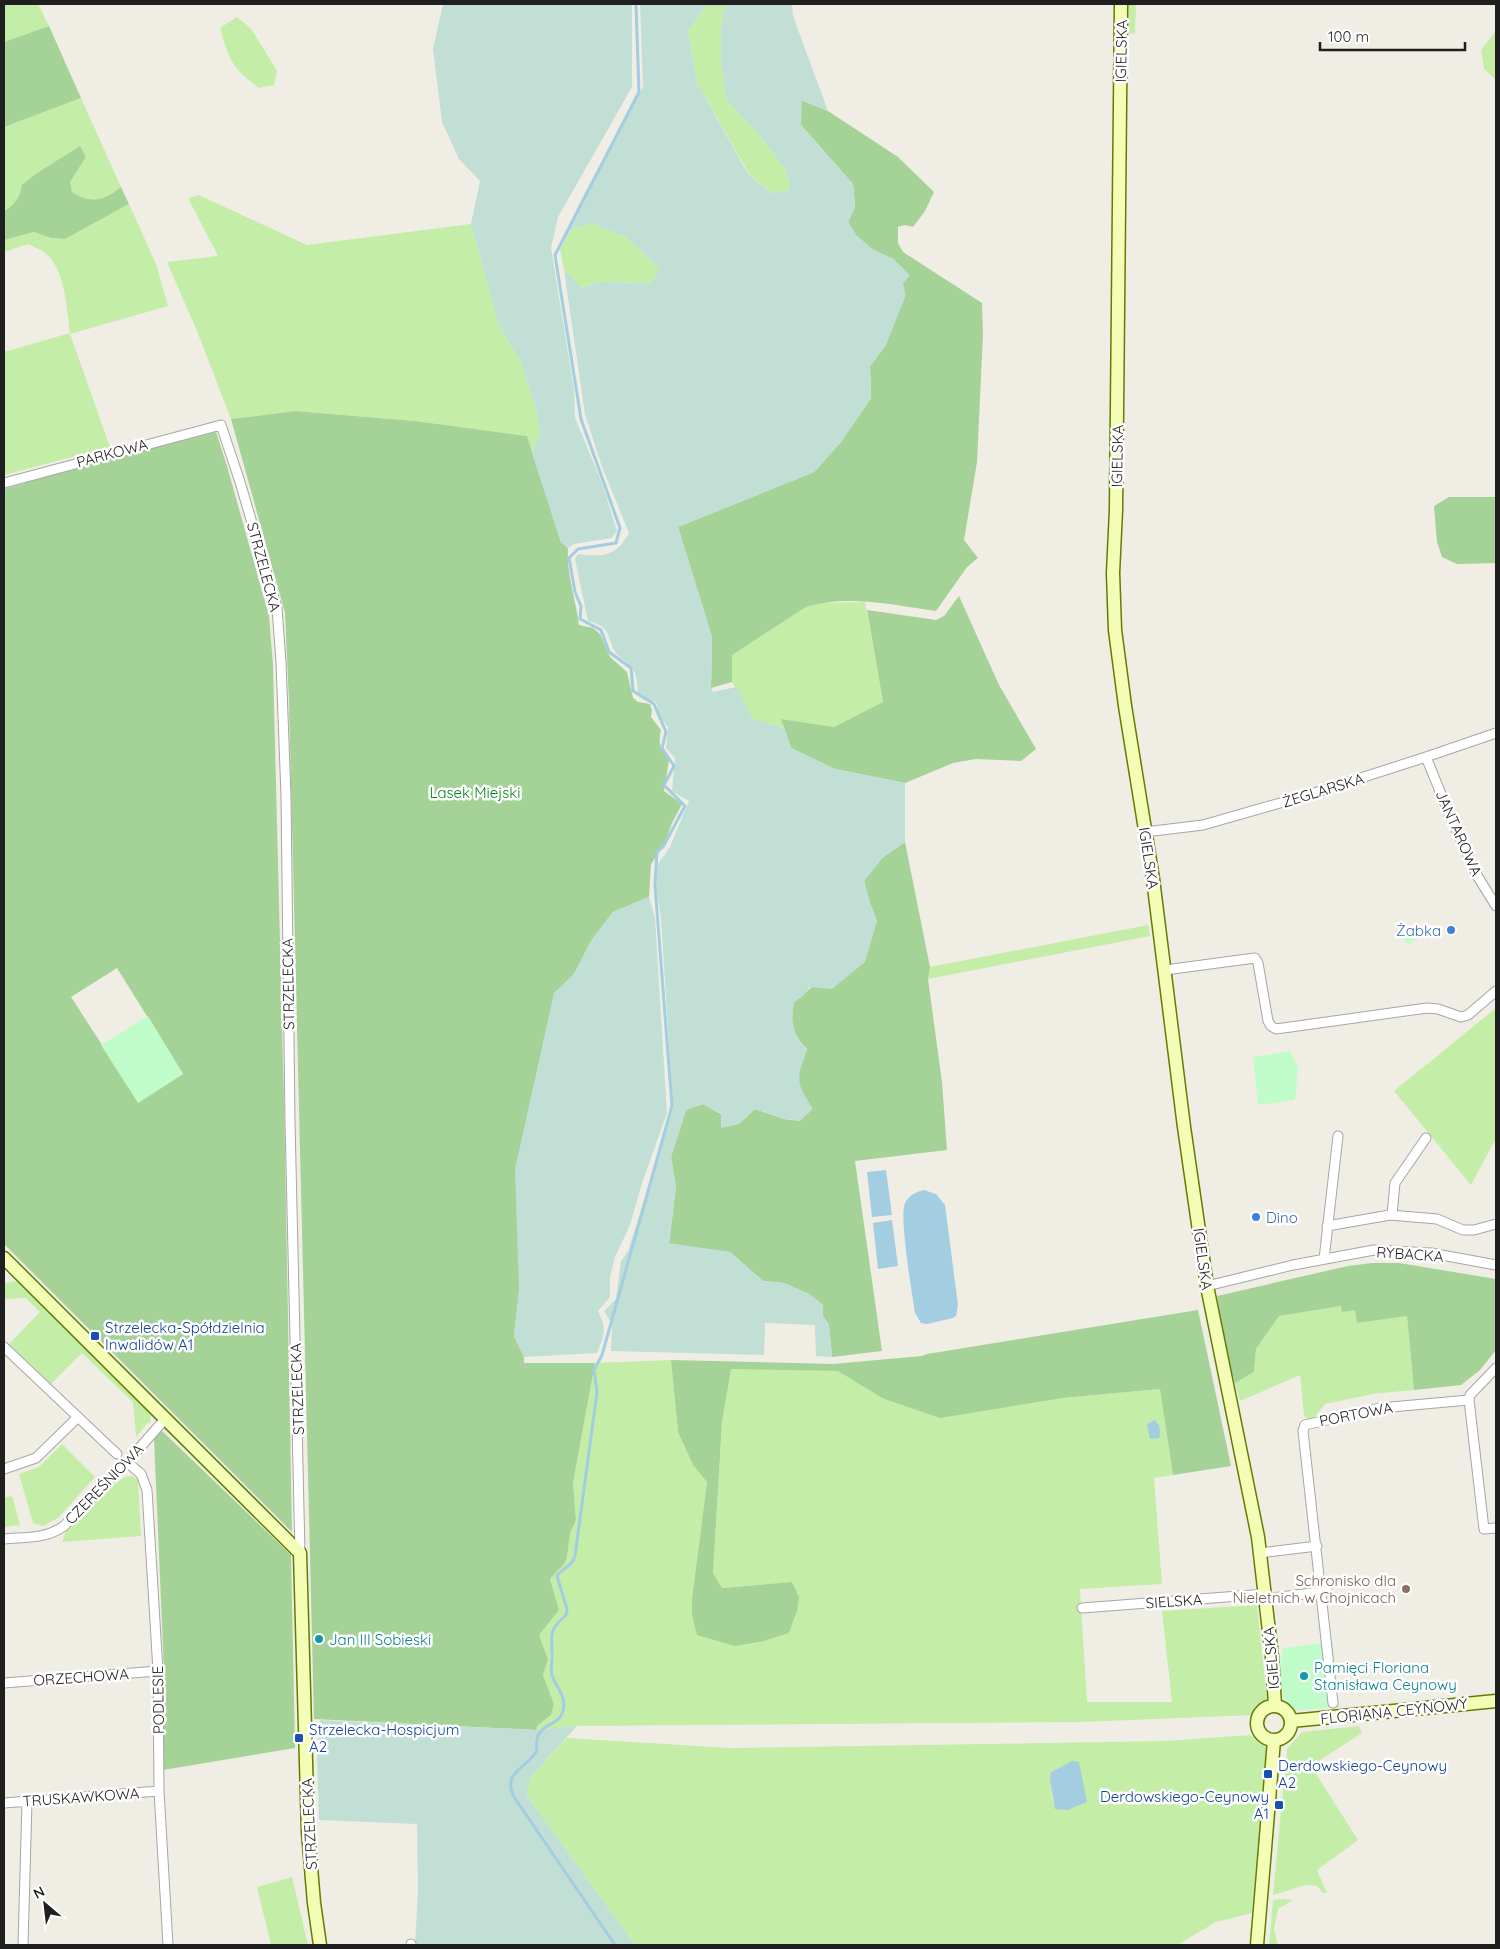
<svg xmlns="http://www.w3.org/2000/svg" width="1500" height="1949" font-family="Quicksand,sans-serif">
	<style>
		.grass { fill: #c4eda8; fill-rule: evenodd }
		.forest { fill: #a4d297; fill-rule: evenodd }
		.wetland { fill: #c1dfd4; fill-rule: evenodd }
		.park { fill: #c0fcc9 }
		.water { fill: #a3cde0 }
		.lines { fill: none; stroke-linecap: round; stroke-linejoin: round }
		.stream { stroke: #a3cde0; stroke-width: 3 }
		.street-casing { stroke: #a6a6a6; stroke-width: 11 }
		.secondary-casing { stroke: #647c00; stroke-width: 15 }
		.street { stroke: #fff; stroke-width: 9 }
		.secondary { stroke: #f3fdb6; stroke-width: 12 }
		.shop-dot { fill: #3f7fe0; stroke: #fff; stroke-width: 2 }
		.transit-dot { fill: #1a4fb4; stroke: #fff; stroke-width: 2 }
		.education-dot { fill: #8d6e63; stroke: #fff; stroke-width: 2 }
		.culture-dot { fill: #0f9aa8; stroke: #fff; stroke-width: 2 }
		.labels { text-anchor: middle; dominant-baseline: central; stroke-width: 5; stroke-linejoin: round; paint-order: stroke }
		.street-label { font-size: 15px; fill: #1f1f1f; stroke: #fff }
		.park-label { font-size: 15px; fill: #06841b; stroke: #fff }
		.shop-label { font-size: 15px; fill: #366cbe; stroke: #fff; text-anchor: end }
		.transit-label { font-size: 15px; fill: #164399; stroke: #fff; text-anchor: start }
		.education-label { font-size: 15px; fill: #785e54; stroke: #fff; text-anchor: end }
		.culture-label { font-size: 15px; fill: #0d838f; stroke: #fff; text-anchor: start }
	</style>
	<rect width="100%" height="100%" fill="#f0ede5"/>
	<!-- grass -->
	<path class="grass" d="M4 4H38L49 26 4 42Z
		M1127 4H1136L1135 33 1127 34Z
		M706 6H725L721 29V62L726 99 760 136 786 170 791 190 772 193 749 174 697 83 688 31Z
		M237 17 252 30 277 71 274 85 259 88C231 67 230 61 220 28Z
		M1496 31V80L1484 69 1481 50Z
		M81 98 121 187C104 201 91 204 72 192L70 182 86 157 80 146 37 173 12 207 4 211V127Z
		M199 195 307 245 471 224 499 326 520 360 536 409 540 434 532 453 527 436 415 421 295 411 231 419 197 331 167 262 218 256 188 198Z
		M129 204 156 264 168 306 70 334 110 447 4 475V352L70 333C67 310 65 268 45 253 41 249 33 247 28 244L4 252V240L34 232 51 238 65 239Z
		M591 223 626 237 660 269 653 283 599 282 581 288 564 270 560 250 571 230Z
		M865 602 883 702 834 727 781 719 784 728 753 719 732 682V655L806 607 818 603Z
		M1148 925 1150 936 928 979 930 967Z
		M1496 1008V1138L1471 1185 1394 1091Z
		M15 1281 25 1286 151 1413 150 1424 148 1422 136 1437 133 1402 82 1353 51 1384 9 1344 40 1312 26 1298 6 1299 4 1301V1284Z
		M1341 1306 1355 1310 1357 1323 1407 1316 1414 1390 1373 1394 1325 1404 1315 1417 1307 1419 1304 1415 1300 1375 1240 1401 1235 1383 1254 1372 1256 1349 1279 1316Z
		M671 1360 678 1432 693 1465 707 1482 692 1599 764 1641 789 1633 797 1611 792 1582 722 1588 713 1573 722 1422 731 1368 838 1371 882 1398H1062L1160 1389 1173 1475 1154 1478 1162 1584 1080 1589 1087 1702H1172L1162 1611 1257 1605 1267 1700 1254 1715 1081 1722 577 1726 536 1730 538 1725 551 1715 554 1704 543 1675 548 1659 539 1635 559 1610 550 1579 564 1564 567 1557 570 1533 576 1520 573 1483 595 1363Z
		M62 1444 95 1477 58 1518 43 1526 33 1523 19 1474 39 1467Z
		M132 1476 138 1480 141 1536 62 1542 66 1531 109 1489 124 1477Z
		M12 1496 20 1525 4 1527V1498Z
		M1359 1726 1362 1733 1311 1766 1358 1840 1317 1870 1327 1893H1323L1317 1886 1305 1885 1273 1895 1287 1749 1302 1732Z
		M1250 1735 1266 1747 1252 1913 1216 1922 1177 1945H635L527 1796 530 1778 567 1738 730 1748 1166 1741ZM1072 1761 1053 1803 1050 1781 1051 1772Z
		M292 1877 308 1945H271L257 1887Z
		M1284 1899 1293 1900 1278 1909 1274 1929 1278 1945H1269L1273 1900Z"/>
	<!-- forest -->
	<path class="forest" d="M49 26 81 98 4 127V42Z
		M801 100 828 111 898 157 934 192 925 211 913 227 905 225 898 227V243L903 252 982 303 983 334 977 462 964 540 978 558 967 567 936 611C894 605 847 594 806 607L732 655V682L711 688 712 637 678 527 814 472 841 442 871 398 870 366 886 345 902 284 909 275 893 259 872 249 856 235 848 222 855 207 853 184 801 125Z
		M80 146 86 157 70 182 72 192C90 204 104 201 121 187L129 204 65 239 51 238 34 232 4 240V211C15 205 20 198 22 185L37 173Z
		M295 411 415 421 527 436 561 542 568 548C566 573 576 600 579 625L593 628 600 634 610 657 627 672 633 698 638 702 650 704 652 710 651 717 661 730C658 744 660 749 669 760L664 791 682 804 672 823 663 847 651 864 649 897 613 912 591 941 574 974 554 994 514 1336 524 1357V1363H595L573 1483 576 1520 570 1533 567 1557 564 1564 550 1579 559 1610 539 1635 548 1659 543 1675 554 1704 551 1715 538 1725 536 1730 314 1719 289 702 285 613 231 419Z
		M216 432 227 466 269 616 273 665 284 1102 292 1532 4 1244V489L113 458ZM117 968 183 1074 139 1102 71 997Z
		M1449 497H1496V563L1457 564 1442 557 1437 542 1434 506Z
		M959 596 999 685 1036 749 1021 761 976 759 953 763 905 783 835 769 791 748 781 719 834 727 883 702 867 610 936 620 944 616Z
		M905 842 930 967 928 979 942 1082 947 1150 855 1161 882 1351 832 1357 829 1325 823 1316V1305L809 1294 784 1283 763 1281 730 1252 669 1244 676 1187 671 1157 686 1110 703 1104 721 1114V1127L739 1124 755 1109 784 1119 800 1121 799 1072 807 1049C792 1034 790 1022 794 1002L871 937 877 921 870 903 864 881 882 858Z
		M1372 1263H1399L1496 1279V1350L1480 1370 1461 1385 1414 1390 1407 1316 1357 1323 1355 1310 1342 1312 1341 1306 1279 1316 1256 1349 1254 1372 1235 1383 1223 1339 1217 1296 1348 1266Z
		M1198 1310 1231 1466 1173 1475 1160 1389 1062 1398 940 1418 882 1398 838 1371 731 1369 722 1422 713 1573 722 1588 792 1582 799 1597 797 1611 789 1633 764 1641 735 1646 697 1635 692 1615V1599L707 1482 693 1465 678 1432 671 1360 833 1364 922 1356 927 1354Z
		M162 1431 291 1555 295 1748 163 1770 164 1671 154 1438Z"/>
	<!-- wetland -->
	<path class="wetland" d="M443 4H632V87L558 217 551 248 574 389 575 418 602 483 617 531 611 538 574 544 568 548 561 542 532 453 540 434 536 409 520 360 499 326 471 224 480 181 459 159 442 122 433 49Z
		M640 4H792L793 16 828 111 802 100 801 125 853 184 855 207 848 222 856 235 872 249 893 259 910 275 903 284 906 295 886 345 870 366 871 398 841 442 814 472 678 527 712 637 711 687 713 692 736 687 753 719 784 728 791 748 835 769 905 783V842L882 858 864 881 870 903 877 921 865 962 832 989 810 987 802 997 794 1002C790 1023 792 1034 807 1049 796 1081 795 1080 813 1109L800 1121 785 1119 755 1109 739 1124 721 1128V1113L702 1104 686 1110 671 1157 676 1187 669 1243 730 1252 763 1281 784 1283 809 1294 823 1305V1316L829 1325 832 1357 816 1356 815 1325 765 1323 764 1355 611 1351 612 1324 604 1311 616 1299 621 1261 628 1251 673 1109 661 919 656 887 658 864 670 847 689 801 672 791 675 758 666 748 668 727 657 714 658 708 656 702C628 695 643 691 634 671 631 664 622 660 617 654 605 639 615 628 588 621L575 559 578 554C603 557 616 557 629 533L601 464 585 414 564 270 582 288 599 282 652 283 660 269 626 237 591 223 571 230 560 250 579 204 643 87ZM706 6H725L721 29V62L726 99 760 136 786 170 791 190 772 193 748 174 697 83 688 31Z
		M649 897 655 918 667 1113 642 1183 630 1225 615 1257 610 1277V1297L598 1311C607 1330 605 1333 597 1353L524 1357 514 1336 519 1290 515 1169 554 993 574 974 591 941 613 912Z
		M320 1720 536 1730 577 1726 530 1778 527 1796 635 1945H415L418 1891 417 1824 319 1820 317 1752Z"/>
	<!-- park -->
	<path class="park" d="M1410 928 1417 939 1409 944 1399 936Z
		M148 1016 183 1074 138 1103 101 1045Z
		M1290 1051 1298 1068 1295 1100 1258 1105 1253 1057Z
		M1333 1642 1339 1707 1290 1711C1280 1694 1277 1667 1283 1648Z"/>
	<!-- water -->
	<path class="water" d="M886 1170 892 1215 872 1217 867 1172Z
		M924 1190 936 1194 945 1205 958 1305 956 1316 953 1318 927 1324 921 1323 915 1313C912 1292 899 1218 905 1203 909 1195 916 1192 924 1190Z
		M892 1220 898 1266 878 1269 873 1223Z
		M1155 1420C1160 1425 1161 1431 1159 1438L1150 1439 1147 1424Z
		M1072 1761 1079 1762 1087 1802 1067 1810 1055 1809 1050 1781 1051 1772Z"/>
	<g class="lines">
		<!-- stream -->
		<path class="stream" d="M602 1355 672 1106 655 885 657 851 663 847 685 806 664 785 674 766 662 748 666 732 654 704 633 691 631 668 609 652 601 630 580 619 581 606 575 592 569 558 578 549 616 543 620 528 581 419 555 255 639 92 636 4
			M601 1357 594 1370 597 1392 575 1556C572 1567 562 1568 557 1576L567 1609 566 1615C546 1633 553 1635 552 1660 552 1665 550 1670 552 1675 556 1688 567 1696 563 1711 560 1724 545 1723 539 1734 535 1739 538 1747 536 1752 525 1770 502 1772 514 1797L615 1945"/>
		<!-- street casing -->
		<g class="street-casing">
			<path id="street" d="M4 483 221 425 240 482 277 608 281 662 286 796 290 1122 300 1553
				M1426 757 1452 821 1478 877 1496 906
				M1145 832 1203 825 1308 795 1426 757 1496 733
				M1165 970 1255 958 1258 963 1268 1021 1271 1026 1276 1029 1427 1008 1438 1009 1461 1017 1468 1015 1496 991
				M1392 1215 1395 1183 1426 1138
				M1327 1226 1390 1215 1437 1219 1463 1230H1474L1496 1224
				M1324 1259 1338 1136
				M1207 1286 1293 1265 1374 1250 1431 1253 1496 1265
				M4 1347 117 1454
				M1496 1368 1470 1395 1469 1400 1484 1529 1496 1528
				M127 1462 141 1474 147 1490 158 1671 159 1791 168 1945
				M4 1469 36 1458 78 1417
				M4 1539C25 1537 46 1539 64 1526L127 1462 166 1418
				M1260 1553 1317 1546
				M1265 1599 1327 1591
				M1082 1608 1265 1594
				M4 1683 158 1671
				M1333 1703 1303 1431 1305 1425 1380 1408 1469 1400
				M4 1803 159 1791
				M23 1945 27 1801
				M411 1945V1944"/>
		</g>
		<!-- secondary casing -->
		<g class="secondary-casing">
			<path id="secondary" d="M1121 4 1116 510 1113 573 1115 630 1125 706 1153 879 1184 1127 1207 1286 1258 1537 1272 1657 1275 1705
				M4 1258 300 1553 308 1832 314 1903 320 1945
				M1257 1723a17 17 0 1 1 34 0a17 17 0 1 1-34 0Z
				M1291 1721 1496 1701
				M1257 1945 1274 1740"/>
		</g>
		<!-- street -->
		<use href="#street" class="street"/>
		<!-- secondary -->
		<use href="#secondary" class="secondary"/>
	</g>
	<!-- markers -->
	<g class="shop-dot">
		<circle cx="1451" cy="930" r="5"/>
		<circle cx="1256" cy="1217" r="5"/>
	</g>
	<g class="transit-dot">
		<rect x="90" y="1331" width="10" height="10" rx="2.5"/>
		<rect x="294" y="1733" width="10" height="10" rx="2.5"/>
		<rect x="1263" y="1769" width="10" height="10" rx="2.5"/>
		<rect x="1274" y="1800" width="10" height="10" rx="2.5"/>
	</g>
	<circle class="education-dot" cx="1406" cy="1589" r="5"/>
	<g class="culture-dot">
		<circle cx="319" cy="1639" r="5"/>
		<circle cx="1304" cy="1676" r="5"/>
	</g>
	<g class="labels">
		<!-- street labels -->
		<g class="street-label">
			<text transform="translate(1121 51) rotate(-89)">IGIELSKA</text>
			<text transform="translate(112 453) rotate(-15)">PARKOWA</text>
			<text transform="translate(1117 456) rotate(-89)">IGIELSKA</text>
			<text transform="translate(264 567) rotate(75)">STRZELECKA</text>
			<text transform="translate(1323 790) rotate(-17)">ŻEGLARSKA</text>
			<text transform="translate(1459 833) rotate(66)">JANTAROWA</text>
			<text transform="translate(1149 858) rotate(81)">IGIELSKA</text>
			<text transform="translate(288 984) rotate(-91)">STRZELECKA</text>
			<text transform="translate(1410 1254) rotate(4)">RYBACKA</text>
			<text transform="translate(1203 1259) rotate(82)">IGIELSKA</text>
			<text transform="translate(297 1389) rotate(-92)">STRZELECKA</text>
			<text transform="translate(1356 1414) rotate(-11)">PORTOWA</text>
			<text transform="translate(104 1484) rotate(-46)">CZEREŚNIOWA</text>
			<text transform="translate(1174 1601) rotate(-4)">SIELSKA</text>
			<text transform="translate(1271 1658) rotate(-95)">IGIELSKA</text>
			<text transform="translate(81 1677) rotate(-4)">ORZECHOWA</text>
			<text transform="translate(158 1700) rotate(-91)">PODLESIE</text>
			<text transform="translate(1394 1711) rotate(-6)">FLORIANA CEYNOWY</text>
			<text transform="translate(81 1797) rotate(-4)">TRUSKAWKOWA</text>
			<text transform="translate(309 1824) rotate(-93)">STRZELECKA</text>
		</g>
		<!-- park labels -->
		<g class="park-label">
			<text x="475" y="792">Lasek Miejski</text>
		</g>
		<!-- shop labels -->
		<g class="shop-label">
			<text x="1441" y="930">Żabka</text>
			<text x="1266" y="1217" text-anchor="start">Dino</text>
		</g>
		<!-- transit labels -->
		<g class="transit-label">
			<text x="105" y="1327">Strzelecka-Spółdzielnia<tspan x="105" dy="17">Inwalidów A1</tspan></text>
			<text x="309" y="1729">Strzelecka-Hospicjum<tspan x="309" dy="17">A2</tspan></text>
			<text x="1278" y="1765">Derdowskiego-Ceynowy<tspan x="1278" dy="17">A2</tspan></text>
			<text x="1269" y="1796" text-anchor="end">Derdowskiego-Ceynowy<tspan x="1269" dy="17">A1</tspan></text>
		</g>
		<!-- education labels -->
		<g class="education-label">
			<text x="1396" y="1580">Schronisko dla<tspan x="1396" dy="17">Nieletnich w Chojnicach</tspan></text>
		</g>
		<!-- culture labels -->
		<g class="culture-label">
			<text x="329" y="1639">Jan III Sobieski</text>
			<text x="1314" y="1667">Pamięci Floriana<tspan x="1314" dy="17">Stanisława Ceynowy</tspan></text>
		</g>
	</g>
	<!-- border -->
	<rect width="1500" height="1949" fill="none" stroke="#1f1f1f" stroke-width="10"/>
	<!-- north arrow -->
	<g transform="translate(45 1904) rotate(332)" stroke="#ffffff" stroke-width="4" paint-order="stroke">
	<path d="M0-4L9 19L0 12L-9 19Z" fill="#1f1f1f"/>
	<text y="-8" font-size="14" font-weight="bold" text-anchor="middle" fill="#1f1f1f">N</text>
	</g>
	<!-- scale -->
	<path d="M1320 42v8h145v-8" fill="none" stroke="#1f1f1f" stroke-width="2.5"/>
	<text x="1328" y="42" font-size="15" fill="#1f1f1f" stroke="#ffffff" stroke-width="4" paint-order="stroke">100 m</text>
</svg>
